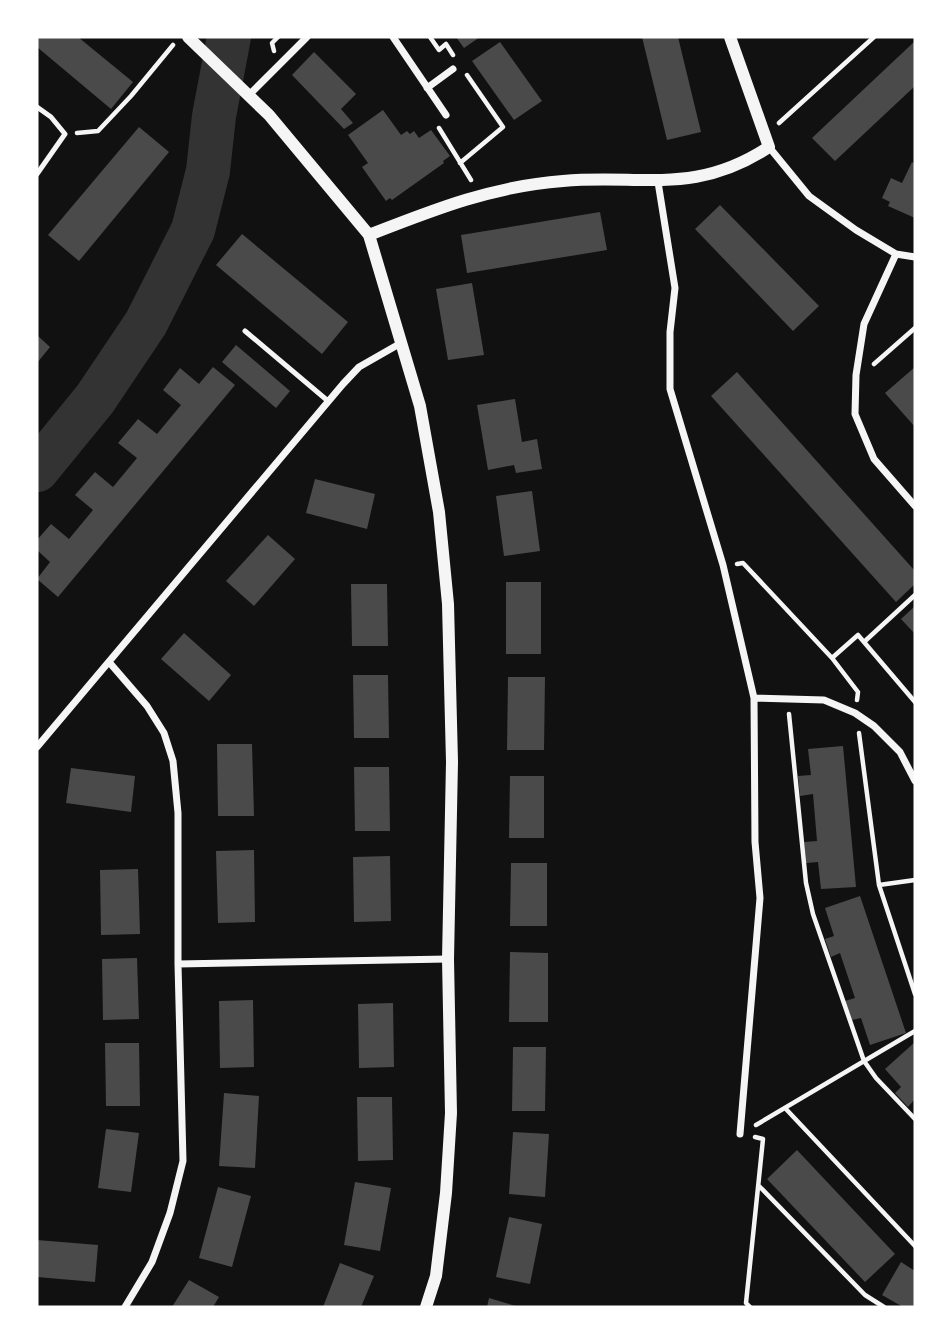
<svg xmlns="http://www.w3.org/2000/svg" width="952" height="1344" font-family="'Sofia Sans Condensed',sans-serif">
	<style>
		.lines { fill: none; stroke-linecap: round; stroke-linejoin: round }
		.river { stroke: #333; stroke-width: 44 }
		.building { fill: #4a4a4a }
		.path { stroke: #f5f5f5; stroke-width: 4.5 }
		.service { stroke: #f5f5f5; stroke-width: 5 }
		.minor { stroke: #f5f5f5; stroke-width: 7 }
		.tertiary { stroke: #f5f5f5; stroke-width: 12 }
	</style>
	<rect width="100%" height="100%" fill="#111"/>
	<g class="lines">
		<!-- river -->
		<path class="river" d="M37 470 95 399 146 323 193 230 208 171 214 116 229 37"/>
	</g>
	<!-- building -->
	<path class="building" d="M37 37H78L133 82 111 109 37 47Z
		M456 37H480L464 48Z
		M642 37H678L701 132 667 140Z
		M915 41V86L835 161 812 138Z
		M500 42 542 101 514 120 472 61Z
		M314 52 356 94 341 109 353 123 344 129 292 75Z
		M383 110 401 135 407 131 410 134 414 131 419 138 431 130 450 156 443 161 444 163 392 200 390 198 386 201 362 167 368 163 348 135Z
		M139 127 169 152 79 261 48 235Z
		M912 162 915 164V218L888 206 890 202 882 198 891 178 902 183Z
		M720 205 819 306 793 331 695 229Z
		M600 212 607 250 467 273 461 235Z
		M242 234 348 322 322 354 216 265Z
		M472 283 484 355 448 360 436 289Z
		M37 335 50 347 37 363Z
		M236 345 290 391 276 408 222 362Z
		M213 367 235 385 58 597 37 579 50 562 37 550V540L51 524 69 539 93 510 75 495 95 472 113 487 137 458 118 443 138 419 157 434 181 405 163 390 180 368 199 384Z
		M915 367V427L885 393Z
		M737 372 915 571V584L896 602 711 396Z
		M515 399 522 442 537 439 542 469 516 473 514 465 488 470 477 405Z
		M315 479 375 494 367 529 306 513Z
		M532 491 540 551 504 556 496 496Z
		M268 535 295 559 254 606 226 581Z
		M506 582H541V654H506Z
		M351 584H387L388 646H352Z
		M915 606V634L901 619Z
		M184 633 231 675 209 701 161 659Z
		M353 675H388L389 738H354Z
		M508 677H545L544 750H507Z
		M217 744H252L254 816H218Z
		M843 746 856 887 821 889 818 862 806 863 804 842 817 841 813 794 800 796 798 776 811 775 808 749Z
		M354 767H389L390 831H355Z
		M71 768 135 776 131 812 66 803Z
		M510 776H544V838H509Z
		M254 850 255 922 218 923 216 851Z
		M390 856 391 921 354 922 353 857Z
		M511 863H547V926H510Z
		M138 869 140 934 101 935 100 870Z
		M860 896 906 1033 870 1045 861 1018 852 1020 845 1001 855 998 840 953 831 957 825 939 834 936 825 908Z
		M510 952 548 953V1022H509Z
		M137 958 139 1019 103 1020 102 959Z
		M253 1000 254 1067 220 1068 219 1001Z
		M393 1003 394 1067 359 1068 358 1004Z
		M915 1042V1102L914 1100 908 1107 895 1093 901 1087 885 1069Z
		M105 1043H139L140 1106H106Z
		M513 1047H546L545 1111H512Z
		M224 1093 259 1096 255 1168 219 1166Z
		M357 1097H392L393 1160 358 1161Z
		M106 1129 139 1133 131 1192 98 1188Z
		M513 1132 549 1134 545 1197 509 1194Z
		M797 1150 895 1254 865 1282 767 1179Z
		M355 1182 391 1188 380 1251 344 1245Z
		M218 1187 251 1196 232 1267 199 1258Z
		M509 1217 542 1224 530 1284 496 1277Z
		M37 1240 98 1245 95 1282 37 1277Z
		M901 1262 915 1271V1307H903L882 1295Z
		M340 1263 374 1276 361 1307H323Z
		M189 1280 219 1297 213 1307H172Z
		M489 1298 519 1307H487Z"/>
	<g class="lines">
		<!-- path -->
		<path class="path" d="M430 37 439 50 446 44 453 55
			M274 51 272 43 278 37
			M779 123 874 37
			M439 128 471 180
			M77 133 98 131 131 96 173 45
			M460 163 503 127 467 75
			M874 364 915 328
			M737 564 743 563 832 658
			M864 642 915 595
			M857 700 858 692 832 658 858 635 915 702
			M789 714 806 883 813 914 864 1061 876 1078 915 1119
			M859 733 879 885 915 994
			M879 885 915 880
			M785 1108 915 1246
			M756 1125 915 1031
			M759 1186 865 1295 884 1307
			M750 1307 746 1303 763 1139 755 1137"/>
		<!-- service -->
		<path class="service" d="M37 107 51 117 65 134 37 174
			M245 331 328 401"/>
		<!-- minor -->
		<path class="minor" d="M393 37 446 115
			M427 88 453 69
			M249 95 307 37
			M769 147 809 196 856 230 896 254 915 257
			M658 182 675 288 670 332V389L723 565 754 698 755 842 760 898 740 1134
			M896 254 864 324 856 375 855 414 874 459 915 506
			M109 662 147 706 164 733 173 761 178 813V964L183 1161 170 1213 152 1262 125 1307
			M754 698 824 700 855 713 874 726 900 752 915 781
			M37 747 343 384 359 367 401 343
			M178 964 448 959"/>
		<!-- tertiary -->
		<path class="tertiary" d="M188 37 269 115 369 235 420 406 439 512 448 604 452 762 448 959 451 1113 446 1193 436 1276 426 1307
			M369 235C433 210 493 186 563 181 642 174 695 196 769 147L730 37"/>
	</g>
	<!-- border -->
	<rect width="952" height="1344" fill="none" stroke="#ffffff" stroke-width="77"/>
</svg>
